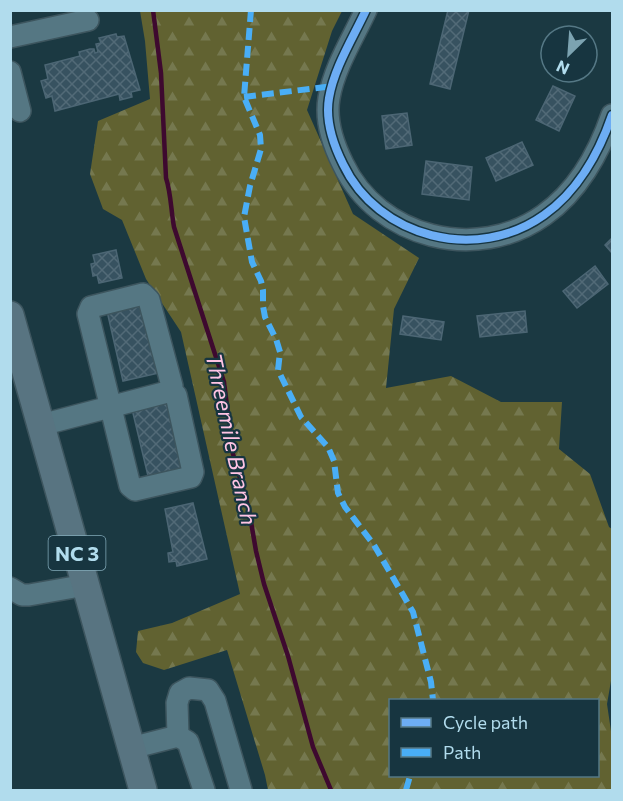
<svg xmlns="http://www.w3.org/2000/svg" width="623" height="801" font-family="Commissioner,sans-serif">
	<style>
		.forest { fill: url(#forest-firs); fill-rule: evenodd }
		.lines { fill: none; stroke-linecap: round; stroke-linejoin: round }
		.stream { stroke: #3e092f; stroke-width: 4.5 }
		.building { fill: url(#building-cross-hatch); stroke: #4c6674; stroke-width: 1.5 }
		.minor-casing { stroke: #3d555e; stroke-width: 24 }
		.major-casing { stroke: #3d555e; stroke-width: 30 }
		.minor { stroke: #557783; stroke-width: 21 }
		.major { stroke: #587481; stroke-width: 27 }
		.quiet { stroke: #49aef6; stroke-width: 6; stroke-dasharray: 12 6; stroke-linecap: butt }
		.cycleway-casing { stroke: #173540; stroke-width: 11 }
		.cycleway { stroke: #6dadf4; stroke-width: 8 }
		.labels { text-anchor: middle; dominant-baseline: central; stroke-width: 4.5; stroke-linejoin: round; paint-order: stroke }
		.shield { fill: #173540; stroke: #83aab9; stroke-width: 1.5 }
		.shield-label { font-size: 20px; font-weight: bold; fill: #b1dced }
		.water-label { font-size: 22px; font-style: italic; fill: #ffc4e4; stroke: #173540 }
	</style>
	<defs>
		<pattern id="forest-firs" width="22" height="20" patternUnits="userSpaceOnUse" patternTransform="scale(1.5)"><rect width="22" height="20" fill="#616231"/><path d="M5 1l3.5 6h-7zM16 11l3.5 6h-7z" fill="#75784f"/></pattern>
		<pattern id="building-cross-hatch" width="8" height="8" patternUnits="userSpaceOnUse" patternTransform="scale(1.5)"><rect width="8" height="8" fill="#375260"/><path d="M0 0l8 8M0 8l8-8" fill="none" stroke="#526a77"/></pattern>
	</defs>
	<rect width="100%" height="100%" fill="#1b3942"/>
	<!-- forest -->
	<path class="forest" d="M140 11H342L332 31 307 110 353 214 419 258 394 309 386 388 451 376 501 402H562L559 449 590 474 609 527 612 529V675L607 704 612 738V790H268L265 775 227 650 164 670 143 663 136 652 138 631 172 623 240 594 181 332 146 279 122 220 103 209 90 174 98 121 150 99 145 41ZM390 700H598V776H390Z"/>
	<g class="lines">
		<!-- stream -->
		<path class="stream" d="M153 10 161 73 166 178C171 193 171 211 174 227L224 382 233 454 249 510 256 551 264 584 288 656 313 747 331 790"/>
	</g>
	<!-- building -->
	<path class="building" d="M448 10H469L450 89 430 84Z
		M116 34 117 37 124 36 140 90 131 92 132 97 120 100 119 94 55 111 52 96 46 98 41 81 48 79 45 65 80 56 79 52 90 49H94L95 53 98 52 96 44 101 43 99 38Z
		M553 86 575 96 559 131 536 120Z
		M407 113 412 145 386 149 382 116Z
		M522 142 533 165 496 181 486 158Z
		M426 161 472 167 469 200 422 194Z
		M612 238V253L605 245Z
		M116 250 122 278 99 283 97 275 93 276 91 264 95 263 93 255Z
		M595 266 608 284 577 308 563 291Z
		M143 303 159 373 123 381 107 311Z
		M525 311 527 332 480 337 477 316Z
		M403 316 444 322 441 340 400 334Z
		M168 401 185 472 149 480 132 409Z
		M193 503 207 559 177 566 176 561 169 562 168 553 173 552 165 509Z"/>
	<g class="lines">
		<!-- minor casing -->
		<g class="minor-casing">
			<path id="minor" d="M366 10C353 38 334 68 329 98 325 121 333 144 343 164 378 238 477 263 544 215 577 192 599 153 612 115
				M10 37 88 20
				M10 72 20 111
				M143 294 149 300 172 386 171 391 176 395 193 472 191 477 135 490 130 486 88 314 91 307Z
				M41 425 171 391
				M10 588 22 595H29L86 585
				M178 736 177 703 180 693 189 688 208 690 215 701 241 790
				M131 748 178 736 188 742 204 790"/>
		</g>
		<!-- major casing -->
		<g class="major-casing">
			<path id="major" d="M10 315 143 790"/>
		</g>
		<!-- minor -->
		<use href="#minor" class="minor"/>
		<!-- major -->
		<use href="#major" class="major"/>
		<!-- quiet -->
		<path class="quiet" d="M251 10 244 97 260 135 261 149 250 186 244 217 252 262 261 281 263 290V306L265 317 276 339 280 352 278 370 301 417 328 447 334 461 338 493 345 507 374 545 413 612 431 682 433 700
			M244 97 333 86
			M406 790 410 776"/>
		<!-- cycleway casing -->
		<g class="cycleway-casing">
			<path id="cycleway" d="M366 10C353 38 334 68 329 98 325 121 333 144 343 164 378 238 477 263 544 215 577 192 599 153 612 115"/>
		</g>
		<!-- cycleway -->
		<use href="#cycleway" class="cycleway"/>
	</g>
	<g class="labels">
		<!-- shield labels -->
		<rect class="shield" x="48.5" y="536" width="57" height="34" rx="4.5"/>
		<g class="shield-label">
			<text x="77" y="553">NC 3</text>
		</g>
		<!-- water labels -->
		<g class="water-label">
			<text transform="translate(232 439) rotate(78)">Threemile Branch</text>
		</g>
	</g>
	<!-- border -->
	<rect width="623" height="801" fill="none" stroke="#b1dced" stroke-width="24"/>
	<!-- legend -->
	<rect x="389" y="699" width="210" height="78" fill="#173540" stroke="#557885" stroke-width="1.5"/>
	<rect x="401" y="718" width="30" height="9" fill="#6dadf4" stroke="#557885" stroke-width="1.5"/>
	<text x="443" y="729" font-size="18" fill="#b1dced">Cycle path</text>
	<rect x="401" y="748" width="30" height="9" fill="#49aef6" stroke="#557885" stroke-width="1.5"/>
	<text x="443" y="759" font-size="18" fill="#b1dced">Path</text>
	<!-- north arrow -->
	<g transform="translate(569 54) rotate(205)"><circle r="28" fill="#173540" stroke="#557885" stroke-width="1.5"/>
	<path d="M0-4.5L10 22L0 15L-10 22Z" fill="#7ca3b1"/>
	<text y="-9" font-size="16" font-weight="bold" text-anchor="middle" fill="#b1dced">N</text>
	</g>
</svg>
